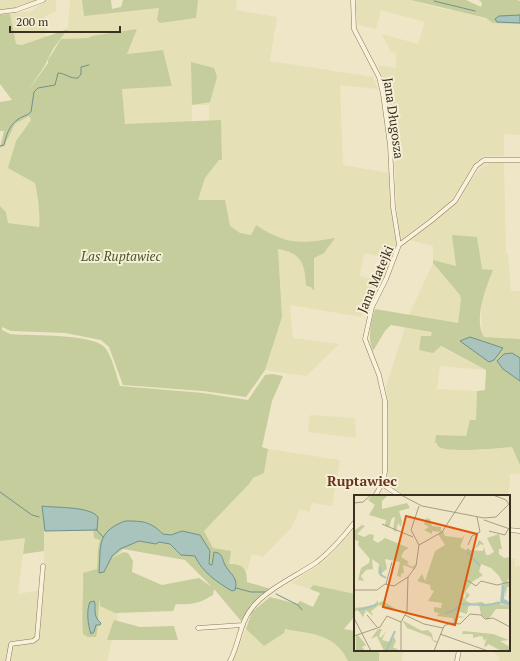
<svg xmlns="http://www.w3.org/2000/svg" width="520" height="661" font-family="'PT Serif',serif">
	<style>
		.farmland { fill: #e5e0b5 }
		.green { fill: #c4cd9b; fill-rule: evenodd }
		.water { fill: #a9c3bd; stroke: #6f928b }
		.lines { fill: none; stroke-linecap: round; stroke-linejoin: round }
		.stream { stroke: #6f928b; stroke-width: 1 }
		.street-casing { stroke: #8b785c; stroke-width: 5 }
		.street { stroke: #f9f2db; stroke-width: 4 }
		.labels { text-anchor: middle; dominant-baseline: central; stroke-width: 4; stroke-linejoin: round; paint-order: stroke }
		.street-label { font-size: 13px; fill: #3b2f20; stroke: #f6efd7 }
		.park-label { font-size: 13px; font-style: italic; fill: #485827; stroke: #f6efd7 }
		.neighbourhood-label { font-size: 14px; font-weight: bold; fill: #68331f; stroke: #f6efd7 }
		.inset-river { fill: none; stroke: #a9c3bd; stroke-width: 2 }
		.inset-road { fill: none; stroke: #a79d85; stroke-width: 1 }
		.view { fill: #df570d; fill-opacity: 0.15; stroke: #df570d; stroke-width: 2 }
		.inset-edge { fill: none; stroke: #3b2f20; stroke-width: 2 }
	</style>
	<rect width="100%" height="100%" fill="#efe6c8"/>
	<!-- farmland -->
	<path class="farmland" d="M0 0H36L16 8 4 10H0Z
		M46 0H56V12L45 16 46 37 22 45 15 43 10 14 32 11Z
		M70 0H82L84 15 159 8 160 23 195 18 198 0H237L236 10 277 17 270 61 373 77 378 89 340 85 343 165 389 173 390 202 396 244 392 259 364 253 360 276 380 281 361 317 290 305 293 338 339 344 306 376 265 370 282 317 278 249 291 252 298 257 306 268V286L311 287 314 291V257L332 239 312 243 295 242 272 235 256 225 251 235 240 233 230 226 229 219 198 200 205 178 219 160H222L221 120 209 121V105H192V122L125 124 122 89 172 85 163 50 127 54 137 29 92 36 88 38 61 39 68 29Z
		M357 0H411L442 9 462 12 499 23 520 24V135L504 134V156H484L478 160 455 195 446 205 403 238 400 237 396 201 394 143 383 78 378 65 396 68V53L391 52 382 34 418 44 425 22 381 10 376 29 358 25 356 11Z
		M29 116 31 120 16 141 38 191 37 201 41 221 39 227 8 223 6 212 0 206V148L4 146 15 124Z
		M504 162 506 254H508L511 291H520V339L494 338 484 337 482 333 481 307 486 288 492 270 465 268 433 260V246L409 240 450 209 480 168 490 163Z
		M433 263 460 295 461 299 457 325 438 346 486 370 440 366 437 389 477 391 476 420H470L466 436 436 435 435 442 439 447 478 450 512 447 520 465V474H510L509 496H407L387 486 388 417 386 386 409 315Z
		M310 415 355 418 356 438 308 432Z
		M268 449 340 460 332 506 312 503 309 512 300 509 291 528 263 557 252 554 247 571 242 566 229 564 213 548 204 531 249 484 253 478 264 473Z
		M48 528 93 529 100 540 98 547 97 569 83 574 84 590 82 614 83 634 98 632 100 595 111 559 114 555 123 549 119 612 107 661H0V541L25 537 18 594 41 590 44 574V530Z
		M355 528V594L313 585 310 589 291 583 326 560Z
		M509 559H515V566H520V661H499L500 658 491 650H509Z
		M246 629 264 646 284 629 325 636 343 650 348 661H233Z
		M379 650H403L402 661H379Z"/>
	<!-- green -->
	<path class="green" d="M82 0H111L112 9 121 7 123 0H198L196 18 160 23 157 20 159 8 84 16Z
		M411 0H466L481 7 482 3 479 0H517L520 1V24L493 23 486 18Z
		M10 14 16 44 22 45 68 29 53 49 45 65 28 91 48 63V60L61 39 88 38 92 36 137 29 127 54 163 50 172 86 122 89 125 124 221 120 222 160H219L205 178 198 200H225L230 226 240 233 251 235 256 225C286 245 301 244 335 238L324 253 314 258V291L311 287 306 286C305 264 302 253 278 249L282 317 265 370 246 397 203 391 123 385 109 347 101 340 65 333 11 331 2 327V330L10 334C28 336 97 333 106 349 113 359 116 375 120 386L203 393 248 400 265 375 272 374 283 376 272 401 262 447 268 449 264 473 253 478 249 484 204 531 213 548 231 551 229 564C244 564 247 569 247 582L271 589 251 605 241 621 214 589 213 595C200 603 192 605 176 604L173 611 115 613 100 606V599C97 613 100 623 96 637H88L83 634C81 614 84 594 83 573L97 569C98 559 97 548 100 540L94 538 93 529 48 528 44 531V551L23 554 25 538 0 541V206L6 212 8 223 39 227C41 220 37 189 35 183L8 168 16 141 31 120 29 116 15 124 4 146 0 148 4 131H0V102L12 100 0 84V15ZM123 549 185 560 212 587 199 578 162 585 132 572 133 561 128 553 124 552 112 558Z
		M191 62 214 68 217 77 210 102 192 105Z
		M452 235 477 237 482 269 493 270C486 287 473 320 484 337L520 339V465L512 447C499 448 446 453 439 447 437 445 437 443 435 442L436 435 466 436 470 420H476L477 391 485 390 486 370 441 346 433 353 419 350 421 336H431L432 332 391 325 385 331 373 351C367 337 371 323 375 309L458 323 461 299 460 295 433 263V260L456 266Z
		M313 585 355 594V616L344 629 355 631V650H379V661H348C335 633 311 634 285 629L284 633 264 646 246 629 252 612 270 597 297 604 300 601 313 607 320 593 310 589Z
		M114 620 140 627 174 626 178 640H107Z"/>
	<!-- water -->
	<path class="water" d="M520 15V23L497 22 495 19 499 16Z
		M470 337 503 348 494 360 489 362 460 341Z
		M512 353 520 358V381L503 369 497 361 504 354Z
		M42 506C55 508 90 506 98 517L97 530 45 531Z
		M125 521C142 521 150 521 163 534L171 535 182 531 200 535 210 551 209 564 212 565 214 552C223 553 222 559 225 565 230 574 239 578 235 590L232 591C218 583 201 571 195 556L181 555 170 544 159 542 156 544 139 541 120 549 112 556 104 572 99 573C101 546 96 532 125 521Z
		M94 601 95 604C95 611 94 618 101 623L100 625H96L94 632 91 634C88 626 86 610 90 602Z"/>
	<g class="lines">
		<!-- stream -->
		<path class="stream" d="M434 1 475 11
			M0 146 4 145C6 136 9 126 17 120 22 116 27 116 31 112L34 92 38 88 55 85 58 73C65 73 70 79 78 78L81 74V67L89 65
			M0 492 32 515 39 517
			M96 529 103 537
			M236 588 251 592H266
			M276 594 298 605 302 610"/>
		<!-- street casing -->
		<g class="street-casing">
			<path id="street" d="M353 0 354 29 379 77 383 94 390 145 393 207 399 245
				M0 12 16 10 43 0
				M382 484 400 496
				M375 496 382 484 385 472V401L379 375 365 339 372 307 386 279 399 245 431 221 455 201 476 166 484 160H520
				M509 530 520 531
				M198 628 243 625
				M8 661 11 644 33 641 37 638 43 566
				M230 661C239 644 240 622 252 608 265 590 298 575 317 562 331 551 344 536 355 522
				M457 661 459 650"/>
		</g>
		<!-- street -->
		<use href="#street" class="street"/>
	</g>
	<g class="labels">
		<!-- street labels -->
		<g class="street-label">
			<text transform="translate(394 118) rotate(82)">Jana Długosza</text>
			<text transform="translate(375 279) rotate(-67)">Jana Matejki</text>
		</g>
		<!-- park labels -->
		<g class="park-label">
			<text x="121" y="256">Las Ruptawiec</text>
		</g>
		<!-- neighbourhood labels -->
		<g class="neighbourhood-label">
			<text x="362" y="480">Ruptawiec</text>
		</g>
	</g>
	<!-- overview -->
	<g transform="translate(354 495)">
		<rect width="156" height="156" fill="#efe6c8"/>
		<path d="M18 0H34L28 6V14L53 8 56 13 45 16 48 26 47 32 44 28 42 37 39 35 41 22 38 23 35 32 31 31 32 25 15 20 21 10 14 5ZM72 23 76 24 78 31 87 32V37L78 36V39L70 35 75 32 70 29ZM8 30 11 31 3 39 10 42 16 39 20 40 19 45 24 48 31 43 55 53 50 56 47 62 55 67 53 69 58 72 62 69 60 74 49 70 50 79 47 78V82L43 81 46 67 31 64 33 74 26 79 29 83 24 78 25 69 18 64 19 74 12 75 7 81 10 86 4 85 7 73 15 68 16 64 4 50 5 46 0 45V36ZM89 36 91 41 108 43 111 39 106 52 112 55 114 53 116 55 129 56 130 51 127 49 121 54 125 45 129 48 132 60H135L140 57 133 43 145 39 148 54H145V59L150 63 156 62V82L153 86 156 87V92H153L151 102V92L145 81 137 73 127 69 125 77 129 80 118 87 109 101 111 104 112 97 116 100 111 105 116 108 128 107 133 110 145 106V109L155 111 156 114H142L134 125 127 120 125 109 119 108 114 112 113 119 103 116 105 121 111 122 104 123 103 128H100L99 123 83 121 85 118 80 117V112L87 113 88 108 74 106 80 96 77 95 76 90 63 86 68 79 71 86 81 56 91 50 84 39ZM24 105V108L29 106 46 117 25 110 17 116 19 121 12 115 9 122 4 115 0 117V113L19 111ZM48 125 68 136 74 135 78 139 79 145 83 146 82 148 78 145 77 142 53 133ZM24 134H28L25 141 27 143 32 136 28 145 35 147 40 142 42 146 39 152 46 156H30L23 141 17 144ZM109 136 139 139 155 145 146 146 156 152V156H148L134 149 132 152 130 151 133 143 130 146 129 142 126 141 119 143V139H108ZM4 140 12 150 8 152 11 156H2V141Z" fill="#c4cd9b"/>
		<path d="M148 88 151 92 150 104 156 107V111L146 108Z" fill="#a9c3bd"/>
		<path class="inset-river" d="M113 57 126 71M26 72 27 80 32 83M4 115 22 110M91 118 99 116 107 109 131 110 146 108M32 156 41 136"/>
		<path class="inset-road" d="M47 0 68 11 130 23 142 22 156 8M139 0 152 5 155 9M0 8 9 7 17 0M130 25 156 34M28 29 59 42M135 36 151 40 155 33M65 50 57 35 65 11M114 50 118 41 126 37 123 22M113 85 122 91 127 86 143 90 156 87M32 89 38 67M0 95H23L31 89 40 91 54 82 62 71 65 50 88 37 112 0M13 120 23 132M51 120 70 129 89 133M0 123 17 156M47 127 53 116 54 82M47 127V156M86 139 134 156M0 141 26 132 33 121 47 127M80 156 90 131 96 128 106 129 116 119 127 120 131 124 139 123 156 132"/>
		<path class="view" d="M52 21 123 39 101 130 29 112Z"/>
		<rect width="156" height="156" class="inset-edge"/>
	</g>
	<!-- scale -->
	<path d="M10 26v6h110v-6" fill="none" stroke="#3b2f20" stroke-width="2"/>
	<text x="16" y="26" font-size="12" fill="#3b2f20" stroke="#f6efd7" stroke-width="3" paint-order="stroke">200 m</text>
</svg>
